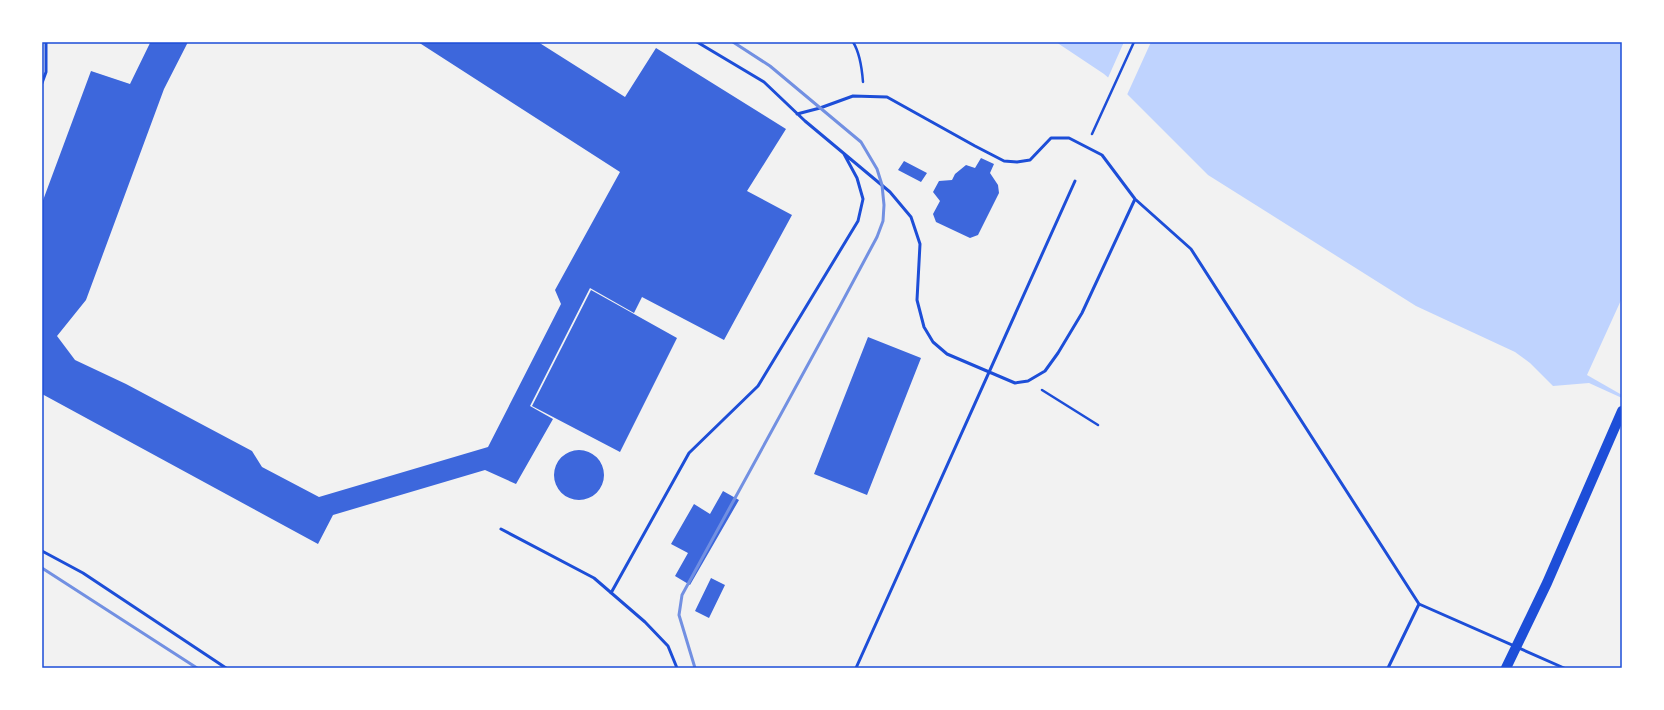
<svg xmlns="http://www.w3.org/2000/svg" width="1664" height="710" font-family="Karla,sans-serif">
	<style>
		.water { fill: #bfd3fe }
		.pier { fill: #f2f2f2 }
		.building { fill: #3d67dc }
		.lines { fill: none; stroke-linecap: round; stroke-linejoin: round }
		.path { stroke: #1d4ed8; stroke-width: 2.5 }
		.service { stroke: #1d4ed8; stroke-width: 3 }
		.primary { stroke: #1d4ed8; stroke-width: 10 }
		.rail { stroke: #7290e2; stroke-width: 3 }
		.neatline { fill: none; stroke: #1d4ed8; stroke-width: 1.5 }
	</style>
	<rect width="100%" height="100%" fill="#f2f2f2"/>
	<!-- water -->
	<path class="water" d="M1056 42H1622V398L1589 383 1553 386 1530 363 1515 352 1416 306 1208 175 1126 93 1104 74Z"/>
	<!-- pier -->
	<path class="pier" d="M1124 42H1151L1126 97 1107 80Z
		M1622 298V395L1587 375Z"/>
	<!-- building -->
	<path class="building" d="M148 42H188L164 89 86 300 57 336 75 360 126 384 252 451 262 467 319 497 488 447 561 304 555 290 620 172 418 42H538L625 97 656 48 786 129 747 191 792 215 724 340 642 297 634 313 590 288 530 406 553 419 516 484 485 470 333 515 318 544 42 394V203L91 71 130 84 150 43Z
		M981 158 994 164 990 173 998 185 999 193 978 235 970 238 936 222 933 214 940 201 933 192 939 181 952 180 955 174 966 165 975 168Z
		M904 161 927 173 921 182 898 170Z
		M591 290 677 338 620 452 532 406Z
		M868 337 921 358 867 495 814 474Z
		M554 475a25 25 0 1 1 50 0a25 25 0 1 1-50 0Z
		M723 491 739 500 690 585 675 576 688 553 671 544 694 504 710 514Z
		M711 578 725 585 709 618 695 611Z"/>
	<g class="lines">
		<!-- path -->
		<path class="path" d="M853 42C860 53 862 69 863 82
			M1092 134 1134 42
			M1042 390 1098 425"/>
		<!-- service -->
		<path class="service" d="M697 42 764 82 805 121 890 192 911 217 920 244 917 300 924 327 933 342 947 354 1015 383 1028 381 1045 371 1058 353 1082 313 1135 199
			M42 83 46 72V42
			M797 114 820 108 853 96 887 97 975 146 1004 161 1017 162 1030 160 1051 138H1069L1102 155 1135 199 1191 249 1419 604 1564 668
			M501 529 594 578 645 622 668 646 677 668
			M42 551 83 573 226 668
			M611 593 689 453 758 386 858 221 863 199 857 178 844 154
			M856 668 1075 181
			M1388 668 1419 604"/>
		<!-- primary -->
		<path class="primary" d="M1506 668 1547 583 1622 411"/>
		<!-- rail -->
		<path class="rail" d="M42 568 197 668
			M695 668 679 615 682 595 840 306 877 237 883 221 884 205 882 185 877 169 861 142 770 66 733 42"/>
	</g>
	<!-- border -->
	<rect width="1664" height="710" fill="none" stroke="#ffffff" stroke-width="86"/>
	<rect x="43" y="43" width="1578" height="624" class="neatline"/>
</svg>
